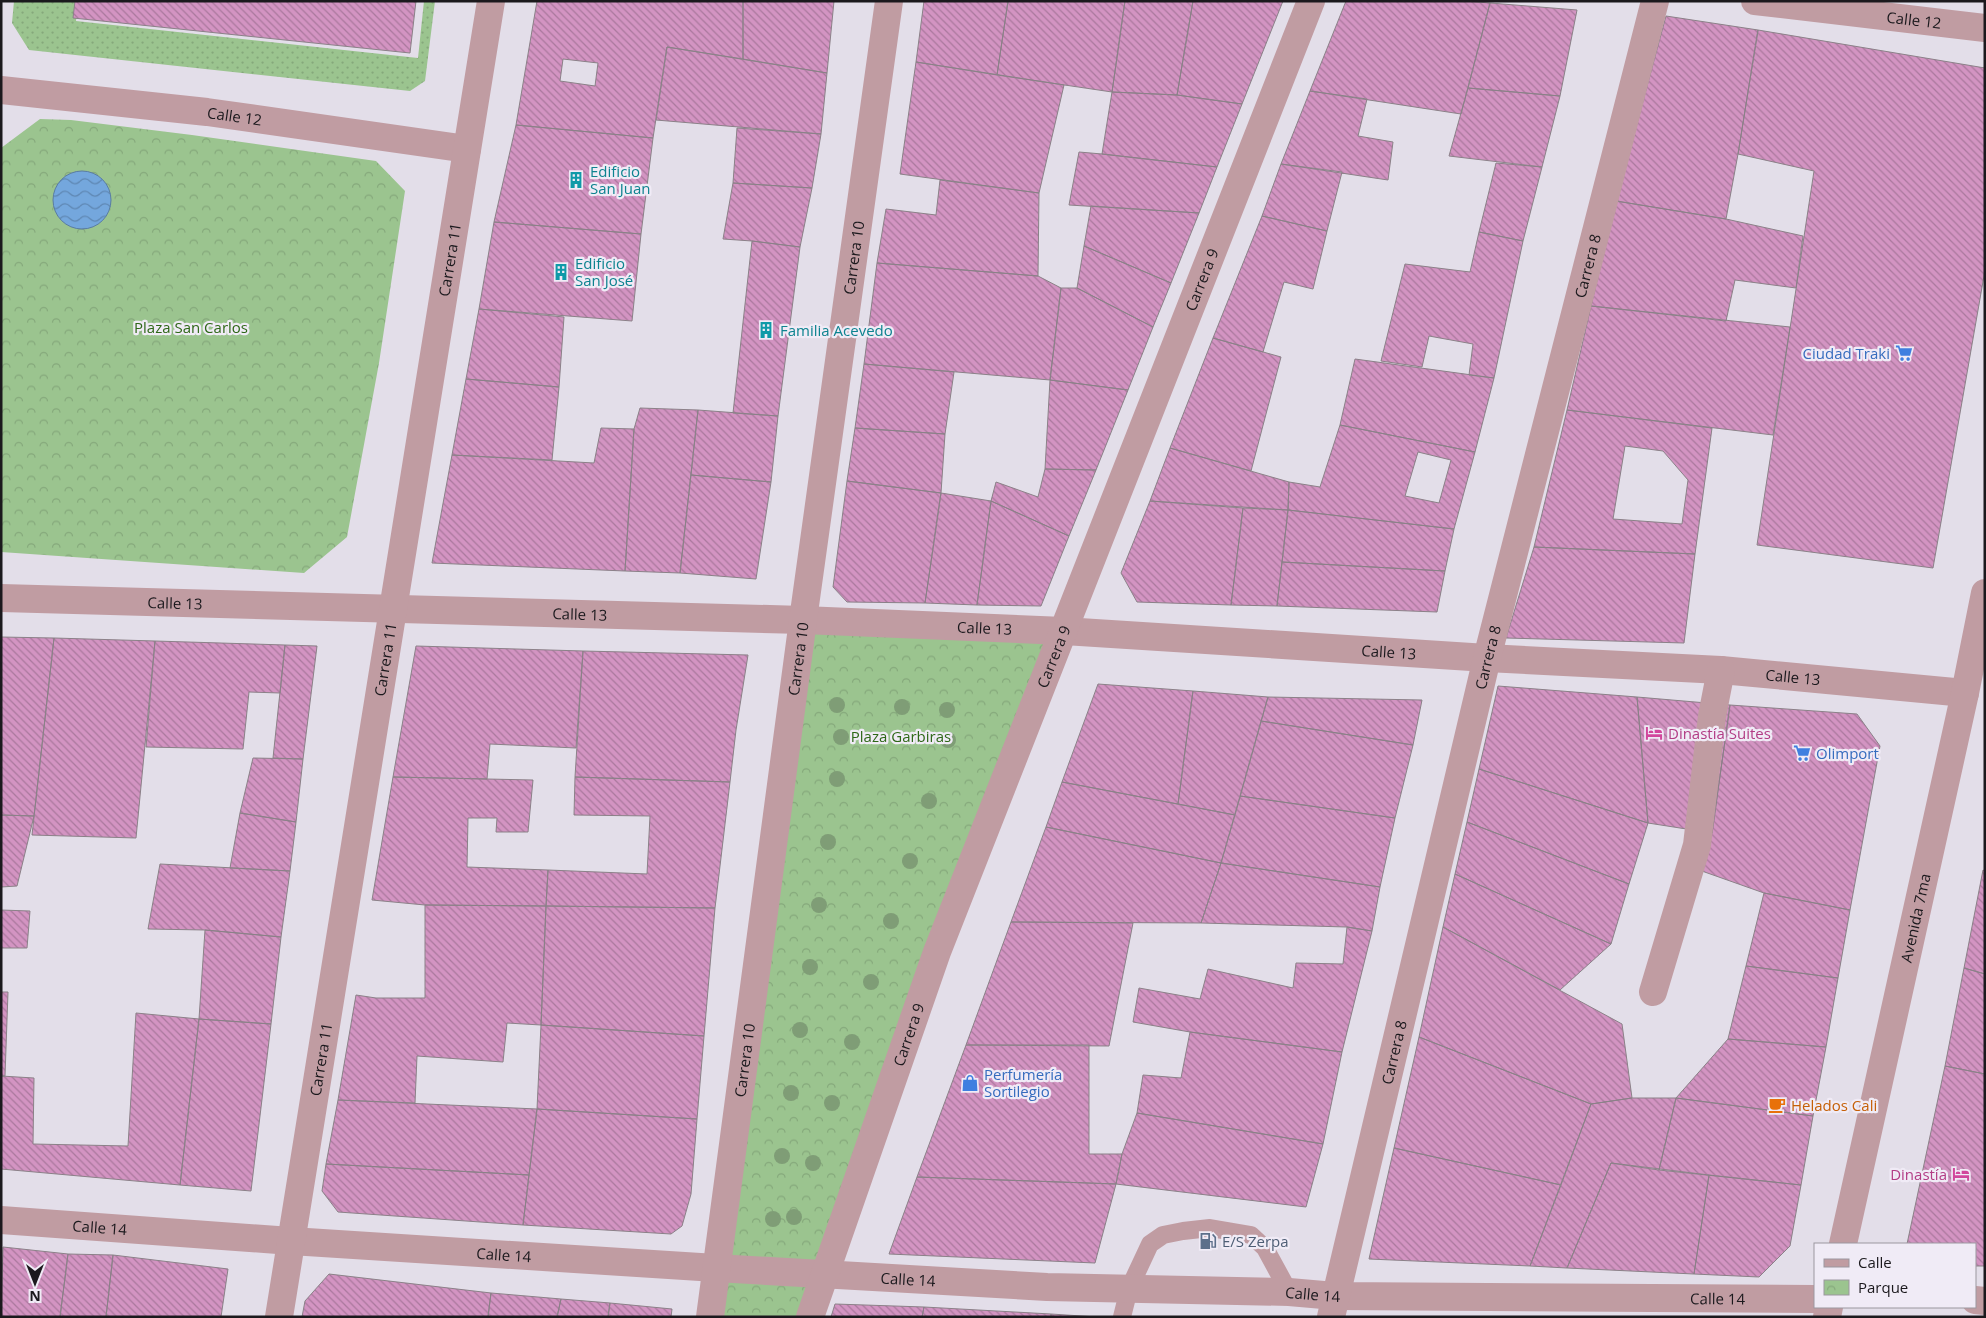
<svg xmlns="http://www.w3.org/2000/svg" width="1986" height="1318" font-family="'Open Sans',sans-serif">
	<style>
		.grass { fill: url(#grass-dots) }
		.park { fill: url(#park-crowns) }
		.water { fill: url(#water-waves); stroke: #597ca3 }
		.building { fill: url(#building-back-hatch); stroke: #8b8188; fill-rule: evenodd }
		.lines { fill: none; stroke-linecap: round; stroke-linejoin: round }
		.service { stroke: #c09ca2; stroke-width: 18 }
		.minor { stroke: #c09ca2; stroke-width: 28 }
		.tertiary { stroke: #c09ca2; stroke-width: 28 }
		.tree { fill: #7f9d76 }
		.labels { text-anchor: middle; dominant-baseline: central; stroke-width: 4.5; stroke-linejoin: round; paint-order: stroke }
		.street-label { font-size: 15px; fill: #1b191d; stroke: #f0ebf6 }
		.culture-label { font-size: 15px; fill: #0d838f; stroke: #f0ebf6; text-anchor: start }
		.park-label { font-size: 15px; fill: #2d6717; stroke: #f0ebf6 }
		.shop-label { font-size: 15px; fill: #366cbe; stroke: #f0ebf6; text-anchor: start }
		.hotel-label { font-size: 15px; fill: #b23c85; stroke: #f0ebf6; text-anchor: start }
		.food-label { font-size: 15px; fill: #c56008; stroke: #f0ebf6; text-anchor: start }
		.service-label { font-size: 15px; fill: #4e5e75; stroke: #f0ebf6; text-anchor: start }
	</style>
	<defs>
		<pattern id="grass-dots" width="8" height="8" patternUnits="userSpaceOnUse" patternTransform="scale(1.25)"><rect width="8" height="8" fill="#9bc48f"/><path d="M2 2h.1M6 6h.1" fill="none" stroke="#85a87b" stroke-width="1.8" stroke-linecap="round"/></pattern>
		<pattern id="park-crowns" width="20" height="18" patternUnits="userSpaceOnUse" patternTransform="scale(1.25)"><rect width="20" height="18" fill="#9bc48f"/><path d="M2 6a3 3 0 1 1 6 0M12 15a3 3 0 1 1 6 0" fill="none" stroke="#85a87b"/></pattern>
		<pattern id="water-waves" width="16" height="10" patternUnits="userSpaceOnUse" patternTransform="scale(1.25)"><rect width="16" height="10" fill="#74a7dd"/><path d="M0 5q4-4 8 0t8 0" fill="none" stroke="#5e87b3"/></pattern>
		<pattern id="building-back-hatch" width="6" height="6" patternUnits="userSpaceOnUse" patternTransform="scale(1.25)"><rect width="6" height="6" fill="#d394c2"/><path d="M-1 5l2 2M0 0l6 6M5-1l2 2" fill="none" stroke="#aa789d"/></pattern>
	</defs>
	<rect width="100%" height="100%" fill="#e3dee9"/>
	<!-- grass -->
	<path class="grass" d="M14 1H78L76 21 418 58 424 1H435L425 81 410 91 29 50 12 23Z"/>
	<!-- park -->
	<path class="park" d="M40 119 71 120 192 135 376 161 405 191 379 363 347 537 304 573 1 552V148Z
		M803 620 1064 631 810 1317H710Z"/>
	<!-- water -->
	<path class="water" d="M53 200a29 29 0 1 1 58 0a29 29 0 1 1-58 0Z"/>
	<!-- building -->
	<path class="building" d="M75 1H416L410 53 73 18Z
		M537 1H743V59L667 47 653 138 516 125ZM563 59 598 63 595 86 560 81Z
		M743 1H834L827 73 743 59Z
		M924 1H1008L997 75 916 62Z
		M1008 1H1125L1112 92 997 75Z
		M1125 1H1193L1177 95 1112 92Z
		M1193 1H1283L1242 104 1177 95Z
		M1346 1H1465L1490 3 1461 114 1310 91Z
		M1490 3 1577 10 1560 96 1468 88Z
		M1666 16 1758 30 1738 154 1726 219 1616 201Z
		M1758 30 1985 68V270L1933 568 1757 545 1814 171 1738 154Z
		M667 47 827 73 821 134 656 120Z
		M916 62 1064 85 1039 193 900 174Z
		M1468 88 1560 96 1542 167 1449 156Z
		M1310 91 1367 99 1358 136 1393 142 1388 180 1281 164Z
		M1112 92 1177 95 1242 104 1217 167 1102 154Z
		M516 125 653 138 641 234 494 222Z
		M737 128 821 134 812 188 733 183Z
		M1079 152 1102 154 1217 167 1199 213 1069 205Z
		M1496 163 1542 167 1523 241 1479 232Z
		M1281 164 1342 172 1327 231 1262 216Z
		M940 180 1039 193 1038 276 877 263 886 209 936 215Z
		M733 183 812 188 800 247 752 241 723 239Z
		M1616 201 1726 219 1803 236 1796 288 1735 280 1726 321 1591 306Z
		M1091 206 1199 213 1171 283 1084 246Z
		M1262 216 1327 231 1313 289 1284 282 1263 352 1213 338Z
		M494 222 641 234 632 321 479 309Z
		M1479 232 1523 241 1494 378 1469 375 1473 344 1429 336 1422 367 1381 361 1405 264 1470 272Z
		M752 241 800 247 778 416 733 413Z
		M1084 246 1171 283 1153 327 1077 288Z
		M877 263 1038 276 1061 288 1050 380 864 364Z
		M1061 288H1077L1153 327 1128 390 1050 380Z
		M1591 306 1790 327 1773 435 1567 410Z
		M479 309 564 317 559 387 466 379Z
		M1213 338 1281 357 1251 471 1170 448Z
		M1355 359 1494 378 1475 452 1340 425Z
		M864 364 954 372 945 434 855 428Z
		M466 379 559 387 552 460 452 455Z
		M1050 380 1128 390 1096 470 1045 469Z
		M640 408 698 410 680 573 625 571 634 429Z
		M698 410 778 416 771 482 691 475Z
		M1567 410 1712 428 1695 554 1534 547ZM1625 446 1663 451 1688 480 1682 524 1613 519Z
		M1340 425 1475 452 1454 529 1288 510 1289 482 1320 487ZM1418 452 1451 460 1439 503 1405 496Z
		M601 428 634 429 625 571 432 563 452 455 594 463Z
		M855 428 945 434 941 493 847 481Z
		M1170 448 1289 482 1288 510 1150 501Z
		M1045 469 1096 470 1069 536 991 501 996 482 1038 497Z
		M691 475 771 482 756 579 680 573Z
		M847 481 941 493 925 603 847 602 833 587Z
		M941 493 991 501 977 605 925 603Z
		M991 501 1069 536 1041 606 977 605Z
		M1150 501 1243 508 1231 605 1137 602 1121 573Z
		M1243 508 1288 510 1277 606 1231 605Z
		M1288 510 1454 529 1445 571 1282 562Z
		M1534 547 1695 554 1684 643 1506 638Z
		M1282 562 1445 571 1437 612 1277 606Z
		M1 637 54 638 34 816 1 815Z
		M54 638 155 641 136 838 32 835Z
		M155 641 285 645 280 693 249 692 243 749 146 747Z
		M285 645 317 646 303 759 273 758Z
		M416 646 583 651 576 748 490 744 487 779 393 777Z
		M583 651 748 655 736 730 730 782 575 777Z
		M1098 684 1193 691 1178 804 1062 782Z
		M1498 686 1637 697 1648 823 1479 769Z
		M1193 691 1268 697 1235 815 1178 804Z
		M1268 697 1422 700 1413 745 1261 721Z
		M1637 697 1730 705 1712 833 1648 823Z
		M1730 705 1857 714 1880 746 1850 910 1764 893 1699 870 1712 833Z
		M1261 721 1413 745 1395 818 1240 796Z
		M253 758 303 759 296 822 240 813Z
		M1479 769 1648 823 1629 884 1467 822Z
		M393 777 533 780 528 832H496L497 818H468L467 867 548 870 546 906 425 905 372 900Z
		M575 777 730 782 715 908 546 906 548 870 647 874 650 816 574 815Z
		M1062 782 1235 815 1221 863 1046 827Z
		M1240 796 1395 818 1380 887 1221 863Z
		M240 813 296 822 290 871 230 868Z
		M1 815 34 816 17 886 1 887Z
		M1467 822 1629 884 1611 944 1455 874Z
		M1046 827 1221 863 1201 923 1011 922Z
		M1221 863 1380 887 1372 931 1347 927 1201 923Z
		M160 864 290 871 281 937 205 930 148 929Z
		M1983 870 1985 871V974L1964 968Z
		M1455 874 1611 944 1560 990 1443 927Z
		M1764 893 1850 910 1838 978 1746 966Z
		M425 905 546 906 541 1025 507 1023 503 1062 417 1056 415 1103 338 1100 356 995 376 998H425Z
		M546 906 715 908 704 1036 541 1025Z
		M1 910 30 911 27 948H1Z
		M1011 922 1133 923 1109 1046 966 1045Z
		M1347 927 1372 931 1342 1052 1190 1032 1133 1022 1139 988 1200 999 1208 969 1293 988 1296 963 1343 964Z
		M1443 927 1622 1024 1632 1098 1591 1104 1419 1037Z
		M205 930 281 937 271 1024 199 1019Z
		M1746 966 1838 978 1826 1047 1728 1039Z
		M1964 968 1985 974V1074L1945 1066Z
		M1 992H8L5 1076H1Z
		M136 1013 199 1019 180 1185 1 1169V1076L34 1078 33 1144 128 1146Z
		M199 1019 271 1024 251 1191 180 1185Z
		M541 1025 704 1036 697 1119 537 1109Z
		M1190 1032 1342 1052 1323 1144 1137 1113 1143 1075 1181 1078Z
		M1419 1037 1591 1104 1561 1185 1394 1148Z
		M1728 1039 1826 1047 1813 1116 1676 1098Z
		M966 1045H1089V1154H1122L1116 1184 917 1177Z
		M1945 1066 1985 1074V1266H1975V1244H1907Z
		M1632 1098H1676L1659 1170 1611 1163 1567 1268 1530 1266 1591 1104Z
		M1676 1098 1813 1116 1801 1185 1659 1170Z
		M338 1100 537 1109 529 1175 326 1164Z
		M537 1109 697 1119 691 1194 682 1226 671 1234 523 1225Z
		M1137 1113 1323 1144 1306 1207 1116 1184 1122 1154Z
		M1394 1148 1561 1185 1530 1266 1369 1259Z
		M1611 1163 1709 1175 1694 1274 1567 1268Z
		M326 1164 529 1175 523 1225 338 1212 322 1191Z
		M1709 1175 1801 1185 1790 1246 1759 1277 1694 1274Z
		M917 1177 1116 1184 1095 1263 889 1254Z
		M3 1247 68 1254 60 1317H1Z
		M68 1254 113 1255 106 1317H60Z
		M113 1255 228 1269 221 1317H106Z
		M329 1274 491 1293 488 1317H302L305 1301Z
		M491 1293 561 1299 557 1317H488Z
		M561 1299 610 1303 608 1317H557Z
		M610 1303 672 1309 671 1317H608Z
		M835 1304 924 1307 922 1317H831Z
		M924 1307 1051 1314V1317H922Z
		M1051 1314 1097 1317H1051Z"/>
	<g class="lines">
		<!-- service -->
		<path class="service" d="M1122 1317 1129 1289 1150 1244 1163 1235 1183 1231 1210 1228 1251 1235 1265 1248 1289 1292"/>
		<!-- minor -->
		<g class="minor">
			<path id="s1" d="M1755 1 1985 28"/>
			<path id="s2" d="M1 90 207 112 467 149"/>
			<path id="s3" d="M1 598 803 620 1064 631 1487 658 1721 670 1965 693"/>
			<path d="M1653 992 1697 845 1712 716 1721 670"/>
			<path id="s4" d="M1 1220 291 1241 716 1268 1047 1287 1289 1292 1335 1296 1815 1299"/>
			<path d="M1975 1300 1985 1301"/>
			<path id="s5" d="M279 1317 491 1"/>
			<path id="s6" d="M710 1317 803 620 889 1"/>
			<path id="s7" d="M810 1317 937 952 1311 1"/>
			<path id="s8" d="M1331 1317 1487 658 1655 1"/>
		</g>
		<!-- tertiary -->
		<g class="tertiary">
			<path id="s9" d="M1843 1244 1965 693 1985 593"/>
			<path d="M1827 1317 1829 1307"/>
		</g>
	</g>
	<!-- trees -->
	<g class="tree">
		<circle cx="837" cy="705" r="8"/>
		<circle cx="902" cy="707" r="8"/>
		<circle cx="947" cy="710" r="8"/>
		<circle cx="841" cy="737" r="8"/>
		<circle cx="948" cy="740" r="8"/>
		<circle cx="837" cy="779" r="8"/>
		<circle cx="929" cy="801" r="8"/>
		<circle cx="828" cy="842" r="8"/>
		<circle cx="910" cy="861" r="8"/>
		<circle cx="819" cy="905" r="8"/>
		<circle cx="891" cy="921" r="8"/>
		<circle cx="810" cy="967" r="8"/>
		<circle cx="871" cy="982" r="8"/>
		<circle cx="800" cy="1030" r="8"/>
		<circle cx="852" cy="1042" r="8"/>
		<circle cx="791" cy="1093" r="8"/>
		<circle cx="832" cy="1103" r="8"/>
		<circle cx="782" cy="1156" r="8"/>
		<circle cx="813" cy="1163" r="8"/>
		<circle cx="794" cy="1217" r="8"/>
		<circle cx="773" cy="1219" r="8"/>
	</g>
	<!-- icons -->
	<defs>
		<g id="building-bare" transform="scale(1.35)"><path d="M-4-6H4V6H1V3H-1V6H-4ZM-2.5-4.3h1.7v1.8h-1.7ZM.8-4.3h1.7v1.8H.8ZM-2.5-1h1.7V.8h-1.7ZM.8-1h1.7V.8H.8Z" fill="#0f9aa8" stroke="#f0ebf6" stroke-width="2.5" paint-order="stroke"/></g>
		<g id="supermarket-bare" transform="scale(1.35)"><path d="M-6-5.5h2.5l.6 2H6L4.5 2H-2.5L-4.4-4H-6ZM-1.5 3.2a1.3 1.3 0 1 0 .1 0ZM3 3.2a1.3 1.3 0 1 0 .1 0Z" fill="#3f7fe0" stroke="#f0ebf6" stroke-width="2.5" paint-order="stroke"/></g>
		<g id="hotel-bare" transform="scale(1.35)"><path d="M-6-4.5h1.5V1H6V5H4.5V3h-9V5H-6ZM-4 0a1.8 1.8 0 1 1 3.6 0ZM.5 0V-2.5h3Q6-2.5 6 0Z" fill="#d1479c" stroke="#f0ebf6" stroke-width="2.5" paint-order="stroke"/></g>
		<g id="shop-bare" transform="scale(1.35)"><path d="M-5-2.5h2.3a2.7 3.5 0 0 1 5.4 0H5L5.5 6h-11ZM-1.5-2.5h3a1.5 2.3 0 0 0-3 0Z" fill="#3f7fe0" stroke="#f0ebf6" stroke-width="2.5" paint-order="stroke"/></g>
		<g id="cafe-bare" transform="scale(1.35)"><path d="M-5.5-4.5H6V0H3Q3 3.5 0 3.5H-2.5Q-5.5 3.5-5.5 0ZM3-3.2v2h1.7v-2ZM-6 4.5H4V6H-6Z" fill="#e8710a" stroke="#f0ebf6" stroke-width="2.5" paint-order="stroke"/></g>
		<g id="fuel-bare" transform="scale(1.35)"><path d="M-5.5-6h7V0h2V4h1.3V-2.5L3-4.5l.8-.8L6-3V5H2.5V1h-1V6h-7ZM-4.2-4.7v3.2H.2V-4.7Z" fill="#5c6f8a" stroke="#f0ebf6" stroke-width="2.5" paint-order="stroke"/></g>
	</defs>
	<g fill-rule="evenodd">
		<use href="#building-bare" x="576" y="180"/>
		<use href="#building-bare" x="561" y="272"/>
		<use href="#building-bare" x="766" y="330"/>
		<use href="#supermarket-bare" x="1904" y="353"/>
		<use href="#hotel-bare" x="1654" y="733"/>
		<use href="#supermarket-bare" x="1802" y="753"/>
		<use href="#shop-bare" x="970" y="1083"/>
		<use href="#cafe-bare" x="1777" y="1105"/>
		<use href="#hotel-bare" x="1961" y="1174"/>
		<use href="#fuel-bare" x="1208" y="1241"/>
	</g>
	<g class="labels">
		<!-- street labels -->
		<g class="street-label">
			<text stroke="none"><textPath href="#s1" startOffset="160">Calle 12</textPath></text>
			<text stroke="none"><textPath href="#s2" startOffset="235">Calle 12</textPath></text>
			<text stroke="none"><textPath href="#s6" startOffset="1069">Carrera 10</textPath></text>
			<text stroke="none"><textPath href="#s5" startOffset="1071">Carrera 11</textPath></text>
			<text stroke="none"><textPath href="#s8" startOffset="1082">Carrera 8</textPath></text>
			<text stroke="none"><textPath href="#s7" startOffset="1109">Carrera 9</textPath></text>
			<text stroke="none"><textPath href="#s3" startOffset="174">Calle 13</textPath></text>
			<text stroke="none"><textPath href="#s3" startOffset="579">Calle 13</textPath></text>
			<text stroke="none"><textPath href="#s3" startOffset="984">Calle 13</textPath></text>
			<text stroke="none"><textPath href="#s3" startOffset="1389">Calle 13</textPath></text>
			<text stroke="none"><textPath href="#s7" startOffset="704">Carrera 9</textPath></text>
			<text stroke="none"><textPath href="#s8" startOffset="678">Carrera 8</textPath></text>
			<text stroke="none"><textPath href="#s5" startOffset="666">Carrera 11</textPath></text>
			<text stroke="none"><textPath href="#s6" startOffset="664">Carrera 10</textPath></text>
			<text stroke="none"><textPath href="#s3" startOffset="1794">Calle 13</textPath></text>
			<text stroke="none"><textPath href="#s9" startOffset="334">Avenida 7ma</textPath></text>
			<text stroke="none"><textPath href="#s7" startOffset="299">Carrera 9</textPath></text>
			<text stroke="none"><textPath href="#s8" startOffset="272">Carrera 8</textPath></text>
			<text stroke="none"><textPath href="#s5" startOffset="261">Carrera 11</textPath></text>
			<text stroke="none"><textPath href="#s6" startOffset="259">Carrera 10</textPath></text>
			<text stroke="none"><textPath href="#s4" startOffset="99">Calle 14</textPath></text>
			<text stroke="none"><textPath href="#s4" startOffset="504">Calle 14</textPath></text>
			<text stroke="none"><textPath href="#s4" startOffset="909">Calle 14</textPath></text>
			<text stroke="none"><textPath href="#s4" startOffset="1314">Calle 14</textPath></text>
			<text stroke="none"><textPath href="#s4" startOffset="1719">Calle 14</textPath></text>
		</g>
		<!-- culture labels -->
		<g class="culture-label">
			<text x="590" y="171">Edificio<tspan x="590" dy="17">San Juan</tspan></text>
			<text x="575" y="263">Edificio<tspan x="575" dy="17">San José</tspan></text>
			<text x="780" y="330">Familia Acevedo</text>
		</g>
		<!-- park labels -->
		<g class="park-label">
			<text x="191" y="327">Plaza San Carlos</text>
			<text x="901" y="736">Plaza Garbiras</text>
		</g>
		<!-- shop labels -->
		<g class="shop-label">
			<text x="1890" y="353" text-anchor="end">Ciudad Traki</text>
			<text x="1816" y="753">Olimport</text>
			<text x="984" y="1074">Perfumería<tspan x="984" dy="17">Sortilegio</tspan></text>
		</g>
		<!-- hotel labels -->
		<g class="hotel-label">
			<text x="1668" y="733">Dinastía Suites</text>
			<text x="1947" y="1174" text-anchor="end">Dinastía</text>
		</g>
		<!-- food labels -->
		<g class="food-label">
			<text x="1791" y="1105">Helados Cali</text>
		</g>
		<!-- service labels -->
		<g class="service-label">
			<text x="1222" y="1241">E/S Zerpa</text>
		</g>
	</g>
	<!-- border -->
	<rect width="1986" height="1318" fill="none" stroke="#1b191d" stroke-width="5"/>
	<!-- legend -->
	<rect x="1814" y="1243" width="162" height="65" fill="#f0ebf6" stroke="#9b979f"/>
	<rect x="1824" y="1259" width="25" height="8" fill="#c09ca2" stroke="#9b979f"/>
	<text x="1858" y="1268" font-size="15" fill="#1b191d">Calle</text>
	<rect x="1824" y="1280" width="25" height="15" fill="url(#park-crowns)" stroke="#9b979f"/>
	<text x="1858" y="1293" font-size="15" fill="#1b191d">Parque</text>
	<!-- north arrow -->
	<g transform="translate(35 1283) rotate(180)" stroke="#f0ebf6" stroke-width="4" paint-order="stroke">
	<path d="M0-4L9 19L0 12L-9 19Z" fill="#1b191d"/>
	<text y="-8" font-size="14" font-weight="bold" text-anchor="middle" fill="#1b191d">N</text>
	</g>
</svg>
